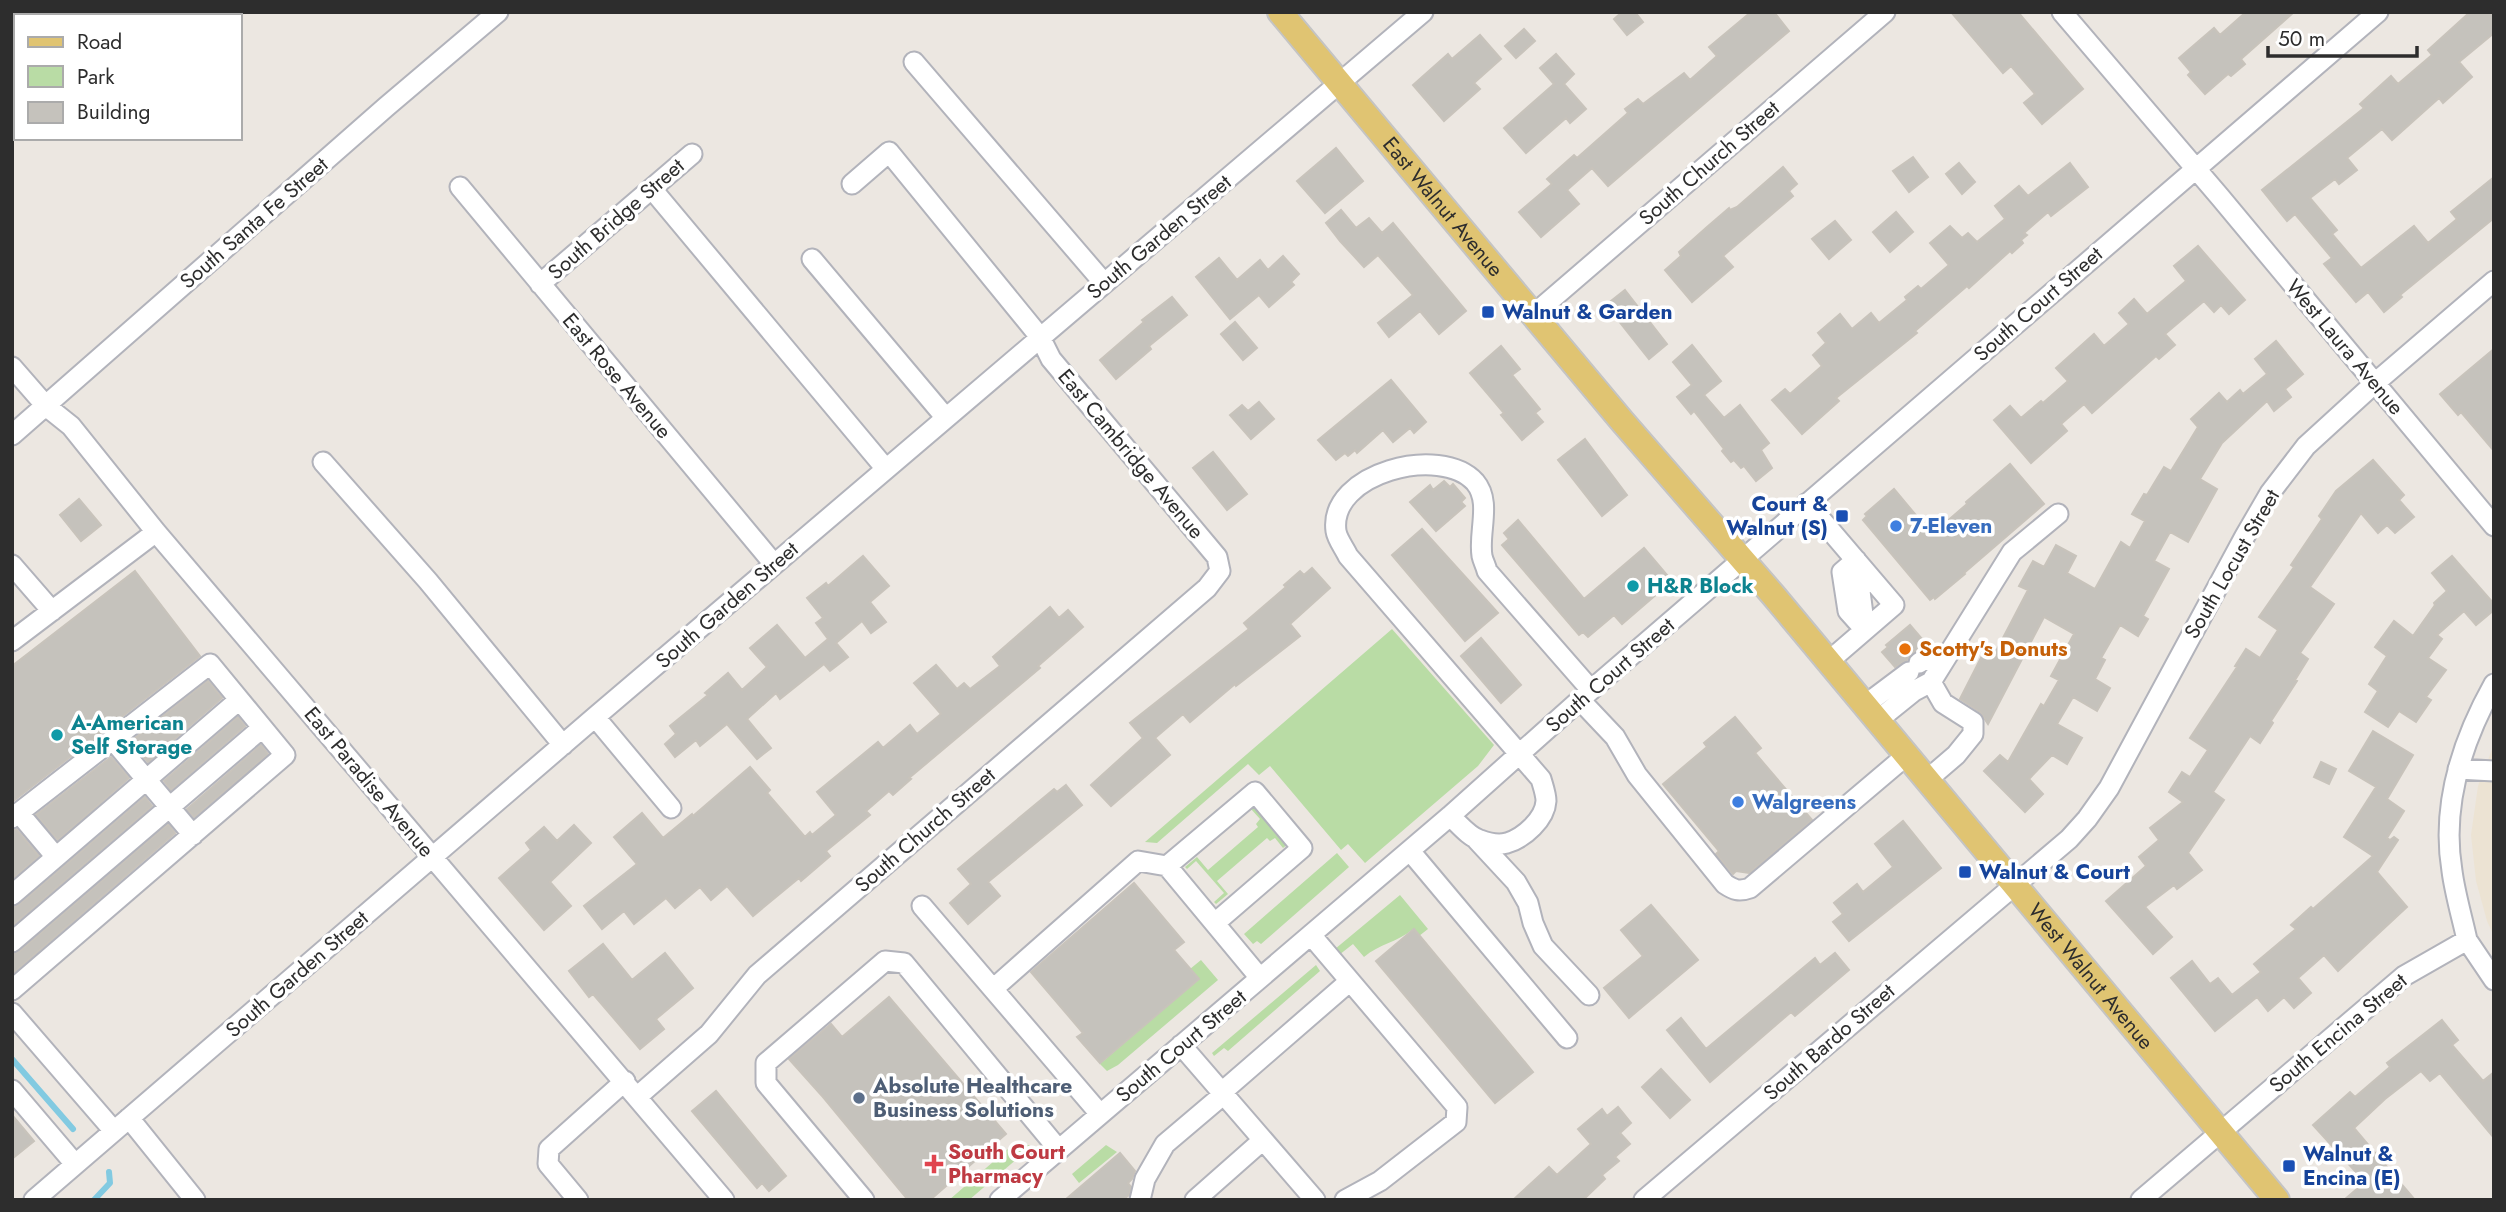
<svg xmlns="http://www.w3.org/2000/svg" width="2506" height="1212" font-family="Jost,sans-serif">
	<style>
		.education { fill: #ece3d3 }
		.green { fill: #b9dca5 }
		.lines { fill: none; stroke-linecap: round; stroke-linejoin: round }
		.stream { stroke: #82cae1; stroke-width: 6 }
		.building { fill: #c5c2bc; stroke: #c8c3bb; stroke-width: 2 }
		.minor-casing { stroke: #b2b3bb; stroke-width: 23 }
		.major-casing { stroke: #c4c4c4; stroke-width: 28 }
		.minor { stroke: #fff; stroke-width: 19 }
		.major { stroke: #e0c472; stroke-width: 24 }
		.transit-dot { fill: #1a4fb4; stroke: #fff; stroke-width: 2.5 }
		.shop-dot { fill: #3f7fe0; stroke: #fff; stroke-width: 2.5 }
		.culture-dot { fill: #0f9aa8; stroke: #fff; stroke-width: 2.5 }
		.food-dot { fill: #e8710a; stroke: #fff; stroke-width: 2.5 }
		.service-dot { fill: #5c6f8a; stroke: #fff; stroke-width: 2.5 }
		.health-dot { fill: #e0444e; stroke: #fff; stroke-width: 2.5 }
		.labels { text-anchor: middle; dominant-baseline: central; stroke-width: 7; stroke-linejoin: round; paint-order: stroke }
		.street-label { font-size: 21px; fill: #2d2d2d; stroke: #fff }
		.transit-label { font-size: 21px; font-weight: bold; fill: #164399; stroke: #fff; text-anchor: start }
		.shop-label { font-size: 21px; font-weight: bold; fill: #366cbe; stroke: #fff; text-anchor: start }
		.culture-label { font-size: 21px; font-weight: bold; fill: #0d838f; stroke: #fff; text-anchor: start }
		.food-label { font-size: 21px; font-weight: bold; fill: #c56008; stroke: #fff; text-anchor: start }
		.service-label { font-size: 21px; font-weight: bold; fill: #4e5e75; stroke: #fff; text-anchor: start }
		.health-label { font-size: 21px; font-weight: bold; fill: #be3a42; stroke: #fff; text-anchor: start }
	</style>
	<rect width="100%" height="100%" fill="#ece7e1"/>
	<!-- education -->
	<path class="education" d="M2494 744V936L2487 921 2476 881 2471 835 2478 786Z"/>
	<!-- green -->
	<path class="green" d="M1392 629 1494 745 1478 766 1365 863 1348 844 1341 850 1270 766 1259 775 1248 764 1157 843 1145 842Z
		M1256 806 1288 844 1283 848 1275 838 1270 841 1267 838 1217 881 1228 894 1216 904 1214 902 1224 893 1196 861 1187 869 1185 867 1197 857 1208 870 1258 827 1256 824 1260 819 1251 809Z
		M1337 853 1349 867 1261 944 1257 941 1253 944 1244 934Z
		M1400 895 1428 929 1419 936 1413 929C1398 942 1379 944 1364 957L1353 944 1339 955 1335 949Z
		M1201 960 1218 980 1118 1065 1107 1071 1100 1064 1198 979 1190 969Z
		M1316 965 1320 971 1228 1051 1224 1048 1214 1056 1212 1053Z
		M1029 1145 1031 1147 969 1200H949L1008 1149Z
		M1106 1145 1117 1152 1079 1183 1072 1174Z"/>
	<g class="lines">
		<!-- stream -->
		<path class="stream" d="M12 1059 73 1129
			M94 1200 110 1183 109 1172"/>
	</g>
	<!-- building -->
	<path class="building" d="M1622 12H1635L1643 22 1627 35 1614 19Z
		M1751 12H1774L1789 31 1608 186 1592 168 1567 190 1579 204 1541 237 1519 212 1552 184 1547 179 1574 155 1577 158 1628 113 1625 109 1638 99 1643 104 1684 73 1690 80 1717 56 1709 47Z
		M1951 12H2018L2083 89 2042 124 2024 103 2035 94 2011 66 2003 73Z
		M2246 12H2294L2241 59 2245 64 2231 76 2228 74 2205 94 2188 75 2191 72 2179 58 2214 28 2220 35Z
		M2470 12H2494V33L2459 62 2472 77 2443 103 2439 98 2392 140 2382 129 2347 158 2357 170 2339 184 2335 179 2310 198 2337 230 2332 234 2361 268 2414 226 2428 243 2457 219 2451 212 2494 177V218L2400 295 2402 297 2384 312 2368 292 2356 302 2324 264 2332 258 2295 214 2287 221 2262 190 2364 108 2360 104 2391 76 2398 84 2432 55 2428 50Z
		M1524 29 1535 41 1516 58 1505 46Z
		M1480 35 1501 59 1474 83 1480 89 1444 121 1413 85 1448 54 1452 59Z
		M1556 54 1574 74 1564 84 1586 109 1570 123 1566 118 1526 153 1504 128 1554 84 1540 68Z
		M1336 148 1363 181 1325 213 1297 181Z
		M1913 157 1928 177 1909 192 1893 171Z
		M1959 163 1975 182 1962 194 1946 174Z
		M2070 163 2088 187 2051 216 2048 212 2024 233 2027 235 2021 240 2023 243 2012 253 2010 251 1969 288 1967 286 1915 331 1917 333 1836 398 1839 401 1802 434 1772 400 1785 389 1790 394 1822 366 1813 355 1826 343 1818 333 1840 314 1852 329 1871 313 1879 323 1907 300 1905 297 1918 286 1921 289 1949 265 1930 243 1950 226 1962 238 1968 233 1977 242 2005 219 1995 206 2019 186 2028 196Z
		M1783 167 1797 184 1789 191 1793 196 1723 256 1733 267 1692 302 1665 270 1681 256 1679 252 1707 227 1729 208 1730 210 1737 207Z
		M1341 210 1356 228 1369 218 1382 233 1393 223 1466 311 1439 334 1420 311 1389 337 1378 323 1413 295 1378 255 1364 267 1340 241 1326 223Z
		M1896 212 1913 232 1890 252 1873 232Z
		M1835 221 1851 240 1829 259 1812 239Z
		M2198 246 2245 300 2229 314 2221 305 2214 312 2204 301 2165 334 2175 345 2159 359 2156 356 2092 413 2084 404 2061 424 2067 431 2031 463 1994 420 2010 406 2021 418 2041 401 2043 403 2068 381 2056 368 2094 334 2104 346 2129 324 2119 313 2134 299 2147 314 2186 281 2174 266Z
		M1283 256 1299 274 1291 282 1294 285 1269 307 1259 295 1230 319 1196 277 1219 258 1237 280 1260 260 1268 270Z
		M1625 290 1667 344 1649 359 1606 305Z
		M1172 297 1187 315 1149 346 1151 349 1116 379 1100 360 1144 322 1142 320Z
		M1235 322 1257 348 1243 360 1221 334Z
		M2276 341 2303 374 2285 389 2291 397 2274 411 2267 401 2222 443 2200 479 2217 489 2188 542 2170 532 2154 561 2169 569 2143 616 2148 619 2138 636 2120 625 2101 658 2105 660 2095 679 2110 688 2097 711 2073 697 2057 724 2082 738 2067 764 2052 755 2029 779 2043 794 2025 812 1984 771 2000 755 2008 762 2041 704 2044 706 2059 680 2051 676 2074 634 2044 617 1988 724 1980 712 1960 699 1984 652 1993 657 2028 590 2019 586 2033 561 2044 567 2056 545 2076 556 2067 573 2095 589 2121 542 2130 548 2145 521 2132 514 2144 494 2147 495 2164 467 2171 471 2198 427 2191 419 2219 393 2227 402 2240 390 2243 394 2267 374 2255 359Z
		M1692 345 1721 381 1704 395 1724 418 1740 405 1769 443 1761 450 1772 468 1756 481 1744 466 1741 468 1734 460 1731 462 1722 451 1724 449 1694 411 1691 414 1677 397 1692 385 1673 362Z
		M1501 346 1520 369 1512 375 1540 409 1535 413 1543 422 1522 440 1501 415 1504 413 1470 373Z
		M2494 349V451L2461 412 2458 415 2440 394Z
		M1391 380 1426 422 1414 433 1410 428 1393 442 1383 430 1357 453 1355 450 1348 456 1345 453 1336 460 1318 440Z
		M1259 402 1274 419 1251 439 1230 415 1242 405 1248 411Z
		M1585 439 1627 495 1602 516 1558 460Z
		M1213 452 1247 494 1227 510 1193 468Z
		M2373 460 2404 495 2399 500 2414 517 2395 533 2387 525 2378 533 2361 513 2310 587 2334 604 2300 653 2308 659 2295 680 2297 681 2271 721 2273 723 2260 743 2250 736 2213 792 2224 800 2188 853 2202 870 2177 889 2174 885 2145 907 2172 937 2153 954 2106 901 2146 866 2139 857 2159 840 2150 828 2183 802 2169 792 2182 772 2190 777 2208 750 2190 738 2237 667 2235 666 2246 649 2260 658 2278 630 2259 617 2294 567 2291 565 2322 519 2319 516 2336 491Z
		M2010 464 2044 504 1964 573 1965 574 1935 599 1934 597 1930 600 1863 520 1867 516 1865 514 1894 489 1930 532 1943 521 1945 523 1967 504 1966 502Z
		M1444 481 1450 487 1453 484 1465 498 1461 502 1465 506 1436 531 1410 502 1430 485 1433 490Z
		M79 499 101 525 81 541 60 515Z
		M1518 520 1584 599 1644 548 1672 581 1622 624 1614 615 1588 637 1583 632 1579 635 1502 545 1509 539 1504 533Z
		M1422 529 1498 613 1465 641 1392 555Z
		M863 556 889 586 870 602 886 622 871 633 862 621 836 643 848 657 830 671 824 664 780 699 776 693 747 719 771 748 757 759 727 724 700 746 696 740 675 757 665 744 676 734 670 726 708 695 705 693 728 673 742 690 767 667 750 648 777 625 805 658 828 639 816 623 823 618 807 598 826 583 828 586Z
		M2452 556 2494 604V610L2476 625 2464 611 2437 635 2442 639 2428 658 2446 670 2426 697 2431 700 2416 722 2399 711 2388 727 2365 712 2378 691 2369 684 2387 656 2375 647 2394 621 2413 636 2435 605 2434 603 2447 591 2432 573Z
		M1312 568 1330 588 1290 624 1300 636 1236 686 1235 684 1190 722 1183 714 1155 738 1170 755 1111 806 1091 785 1143 738 1130 723 1249 629 1244 623 1286 587 1284 585 1300 571 1304 575Z
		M135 571 200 656 12 802V666Z
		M1050 607 1059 618 1068 610 1083 627 1038 666 1040 668 909 778 911 779 893 795 889 791 866 811 870 815 826 851 830 856 801 881 799 878 753 916 727 886 711 900 700 887 675 908 666 898 634 924 624 911 602 929 584 906 637 864 614 837 642 813 663 838 692 814 693 816 750 767 770 790 767 793 805 837 810 832 812 835 836 815 817 792 878 742 883 748 910 725 917 734 941 714 914 683 936 665 957 689 964 683 970 689 1000 666 993 657Z
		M1910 625 1929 647 1918 649 1907 660 1895 667 1882 652 1888 647 1886 645Z
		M1481 638 1521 685 1501 703 1461 656Z
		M208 681 222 698 148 762 130 742Z
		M238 717 245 726 171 790 164 781Z
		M1735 717 1761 748 1755 753 1812 820 1749 873 1736 871 1733 874 1716 854 1719 851 1663 784 1707 747 1704 743Z
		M2373 731 2413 755 2387 799 2404 811 2387 838 2390 840 2394 837 2398 840 2377 872 2407 907 2338 971 2324 955 2298 978 2311 993 2294 1008 2284 997 2268 1011 2257 997 2215 1031 2171 978 2192 961 2210 984 2218 978 2232 995 2261 972 2254 964 2296 929 2291 925 2311 907 2313 909 2373 856 2344 837 2376 787 2349 771Z
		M261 745 268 754 194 817 187 809Z
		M111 757 129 778 58 840 36 815Z
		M2321 762 2336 769 2329 784 2314 777Z
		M1066 785 1082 805 988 882 1000 896 968 924 950 903 971 884 958 869 1054 789 1057 792Z
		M145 797 152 806 12 926V907L20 904Z
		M1903 821 1941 868 1849 941 1833 922 1843 914 1834 903 1857 884 1863 892 1893 867 1875 844Z
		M168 824 175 833 12 974V954L20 951Z
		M574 825 591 843 550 882 571 906 544 930 499 878 531 850 526 843 544 827 557 841Z
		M16 829 39 856 12 879V830Z
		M1134 883 1184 942 1174 950 1199 979 1100 1063 1077 1037 1083 1033 1031 972Z
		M1651 905 1698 960 1629 1018 1604 988 1643 956 1621 930Z
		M1414 929 1533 1072 1495 1103 1376 961Z
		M603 944 632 980 665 953 693 988 656 1019 664 1029 640 1049 593 994 589 997 569 971Z
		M1835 953 1849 970 1795 1016 1791 1012 1710 1082 1667 1030 1681 1018 1706 1049 1815 958 1820 965Z
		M889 997 1006 1134 930 1200H908L823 1097 789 1059 831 1024 842 1037Z
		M2442 1020 2458 1040 2452 1045 2483 1081 2494 1072V1138L2440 1073 2430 1081 2421 1071 2385 1099 2354 1128 2415 1200H2344L2365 1182 2313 1125 2350 1092 2355 1097 2390 1067 2387 1063Z
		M1661 1069 1690 1100 1670 1118 1642 1087Z
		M716 1091 786 1176 769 1191 762 1183 757 1188 692 1111Z
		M1618 1107 1631 1123 1620 1133 1630 1144 1615 1157 1619 1161 1602 1175 1605 1179 1583 1200H1513L1549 1167 1557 1175 1591 1144 1578 1129 1602 1109 1607 1116Z
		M12 1115 34 1141 12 1159Z
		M1120 1153 1135 1171 1132 1179 1128 1183 1131 1187 1129 1195 1123 1200H1065Z"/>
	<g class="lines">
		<!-- minor casing -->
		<g class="minor-casing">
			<path id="minor" d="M2062 12 2220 197 2494 526
				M914 62 1104 283
				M12 113 16 110
				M460 187 774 564
				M652 189 886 469
				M812 259 946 418
				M540 284 692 154
				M1533 315 1885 12
				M12 367 46 406 71 426 156 532 724 1200
				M12 435 386 107 498 12
				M323 462 428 581 563 745
				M1807 503 1894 605 1829 661
				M1856 560 1842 572 1848 611 1865 630
				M1856 560 1865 630
				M12 565 52 611
				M12 641 156 532
				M1919 663 1925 659 1941 665
				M1580 700 1615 737 1637 775 1725 884C1734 890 1739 892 1750 888L1907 755
				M1865 705 1909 672
				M595 717 671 808
				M1878 720 1914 691 1931 682 2012 552 2058 514
				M113 740 193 835
				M2458 769 2494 771
				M1928 779 1956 755 1973 734V722L1943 703 1931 682
				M19 813 56 857
				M1450 816C1459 824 1469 837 1480 840 1488 843 1499 845 1507 843 1524 838 1545 819 1546 801 1546 794 1543 786 1541 779L1348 556C1345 549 1337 539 1336 531 1328 473 1441 444 1475 482 1492 502 1478 532 1482 556 1483 561 1486 566 1487 571L1591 690
				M12 818 210 664 285 755 12 990
				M1477 840 1516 882 1528 903 1533 923 1543 946 1589 995
				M1410 851 1567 1038
				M1167 866 1255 792 1302 848 1215 923
				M12 895 239 700
				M922 906 993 989
				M1311 935 1457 1107 1456 1122 1380 1181 1345 1200
				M2467 940 2494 980
				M12 942 262 728
				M12 1013 114 1131
				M1181 1045 1315 1200
				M12 1090 75 1164
				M1222 1092 1350 981
				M638 1096 709 1034 757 975 1207 588 1220 571 1217 557 1051 359 1040 337 889 152 852 184
				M1100 1114 993 989 1138 861 1167 866 1260 978
				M129 1118 195 1200
				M34 1200 595 717 1423 12
				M578 1200 548 1164 549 1149 625 1081
				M864 1200 766 1083V1063L885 961 904 963 1059 1150
				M1000 1200 1450 816 1591 690 2378 12
				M1140 1200 1145 1179 1165 1144 1224 1094
				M1195 1200 1263 1140
				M1644 1200 2069 839 2087 819 2109 788 2245 536 2270 493 2306 446 2375 383 2494 281
				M2141 1200 2404 976 2467 940C2462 917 2455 894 2452 871 2441 805 2462 741 2494 684"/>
		</g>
		<!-- major casing -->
		<g class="major-casing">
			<g id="major">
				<path id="s1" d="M1280 12 1622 421 1774 596 2277 1200"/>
			</g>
		</g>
		<!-- minor -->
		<use href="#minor" class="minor"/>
		<!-- major -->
		<use href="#major" class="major"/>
	</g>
	<!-- markers -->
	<g class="transit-dot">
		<rect x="1481" y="305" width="14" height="14" rx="3.5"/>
		<rect x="1835" y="509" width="14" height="14" rx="3.5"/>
		<rect x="1958" y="865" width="14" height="14" rx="3.5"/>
		<rect x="2282" y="1159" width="14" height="14" rx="3.5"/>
	</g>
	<g class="shop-dot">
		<circle cx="1896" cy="526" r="7"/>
		<circle cx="1738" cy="802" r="7"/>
	</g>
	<g class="culture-dot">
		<circle cx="1633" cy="586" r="7"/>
		<circle cx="57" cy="735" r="7"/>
	</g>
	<circle class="food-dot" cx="1905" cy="649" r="7"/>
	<circle class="service-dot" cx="859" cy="1098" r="7"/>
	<path class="health-dot" d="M930.5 1153.5h7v7h7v7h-7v7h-7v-7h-7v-7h7z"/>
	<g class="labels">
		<!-- street labels -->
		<g class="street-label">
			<text transform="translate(1709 163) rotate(-41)">South Church Street</text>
			<text stroke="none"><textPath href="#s1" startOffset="254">East Walnut Avenue</textPath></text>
			<text transform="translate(616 219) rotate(-41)">South Bridge Street</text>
			<text transform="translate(254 223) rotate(-41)">South Santa Fe Street</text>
			<text transform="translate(1159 237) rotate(-40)">South Garden Street</text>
			<text transform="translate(2038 304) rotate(-41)">South Court Street</text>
			<text transform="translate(2345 347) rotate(50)">West Laura Avenue</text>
			<text transform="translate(617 376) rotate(50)">East Rose Avenue</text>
			<text transform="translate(1131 454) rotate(50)">East Cambridge Avenue</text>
			<text transform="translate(2232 564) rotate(-60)">South Locust Street</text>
			<text transform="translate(727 605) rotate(-41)">South Garden Street</text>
			<text transform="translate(1610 675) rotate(-41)">South Court Street</text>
			<text transform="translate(369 782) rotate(50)">East Paradise Avenue</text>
			<text transform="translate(925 830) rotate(-41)">South Church Street</text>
			<text transform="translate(297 974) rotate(-41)">South Garden Street</text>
			<text stroke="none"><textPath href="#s1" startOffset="1260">West Walnut Avenue</textPath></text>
			<text transform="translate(2338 1033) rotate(-40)">South Encina Street</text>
			<text transform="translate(1829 1042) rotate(-41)">South Bardo Street</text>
			<text transform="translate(1181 1046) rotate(-40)">South Court Street</text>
		</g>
		<!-- transit labels -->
		<g class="transit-label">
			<text x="1502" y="312">Walnut &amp; Garden</text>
			<text x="1828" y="504" text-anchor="end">Court &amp;<tspan x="1828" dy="24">Walnut (S)</tspan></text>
			<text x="1979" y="872">Walnut &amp; Court</text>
			<text x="2303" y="1154">Walnut &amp;<tspan x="2303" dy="24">Encina (E)</tspan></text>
		</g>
		<!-- shop labels -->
		<g class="shop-label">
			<text x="1910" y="526">7-Eleven</text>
			<text x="1752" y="802">Walgreens</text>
		</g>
		<!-- culture labels -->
		<g class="culture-label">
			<text x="1647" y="586">H&amp;R Block</text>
			<text x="71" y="723">A-American<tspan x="71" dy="24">Self Storage</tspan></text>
		</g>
		<!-- food labels -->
		<g class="food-label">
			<text x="1919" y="649">Scotty's Donuts</text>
		</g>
		<!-- service labels -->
		<g class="service-label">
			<text x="873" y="1086">Absolute Healthcare<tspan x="873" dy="24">Business Solutions</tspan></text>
		</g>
		<!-- health labels -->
		<g class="health-label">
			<text x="948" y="1152">South Court<tspan x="948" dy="24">Pharmacy</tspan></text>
		</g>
	</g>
	<!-- border -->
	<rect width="2506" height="1212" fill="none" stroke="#2d2d2d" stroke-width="28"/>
	<!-- legend -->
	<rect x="14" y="14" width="228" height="126" fill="#ffffff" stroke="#ababab" stroke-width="2"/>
	<rect x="28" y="37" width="35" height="10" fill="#e0c472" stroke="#ababab" stroke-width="2"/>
	<text x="77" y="49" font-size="21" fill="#2d2d2d">Road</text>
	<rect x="28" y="66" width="35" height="21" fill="#b9dca5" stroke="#ababab" stroke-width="2"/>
	<text x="77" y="84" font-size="21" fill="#2d2d2d">Park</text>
	<rect x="28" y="102" width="35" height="21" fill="#c5c2bc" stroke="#ababab" stroke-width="2"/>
	<text x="77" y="119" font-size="21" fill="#2d2d2d">Building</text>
	<!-- scale -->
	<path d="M2268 46v10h149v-10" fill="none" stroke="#2d2d2d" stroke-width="3.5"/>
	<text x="2278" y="46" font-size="21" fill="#2d2d2d" stroke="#ffffff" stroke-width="5" paint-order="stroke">50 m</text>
</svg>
